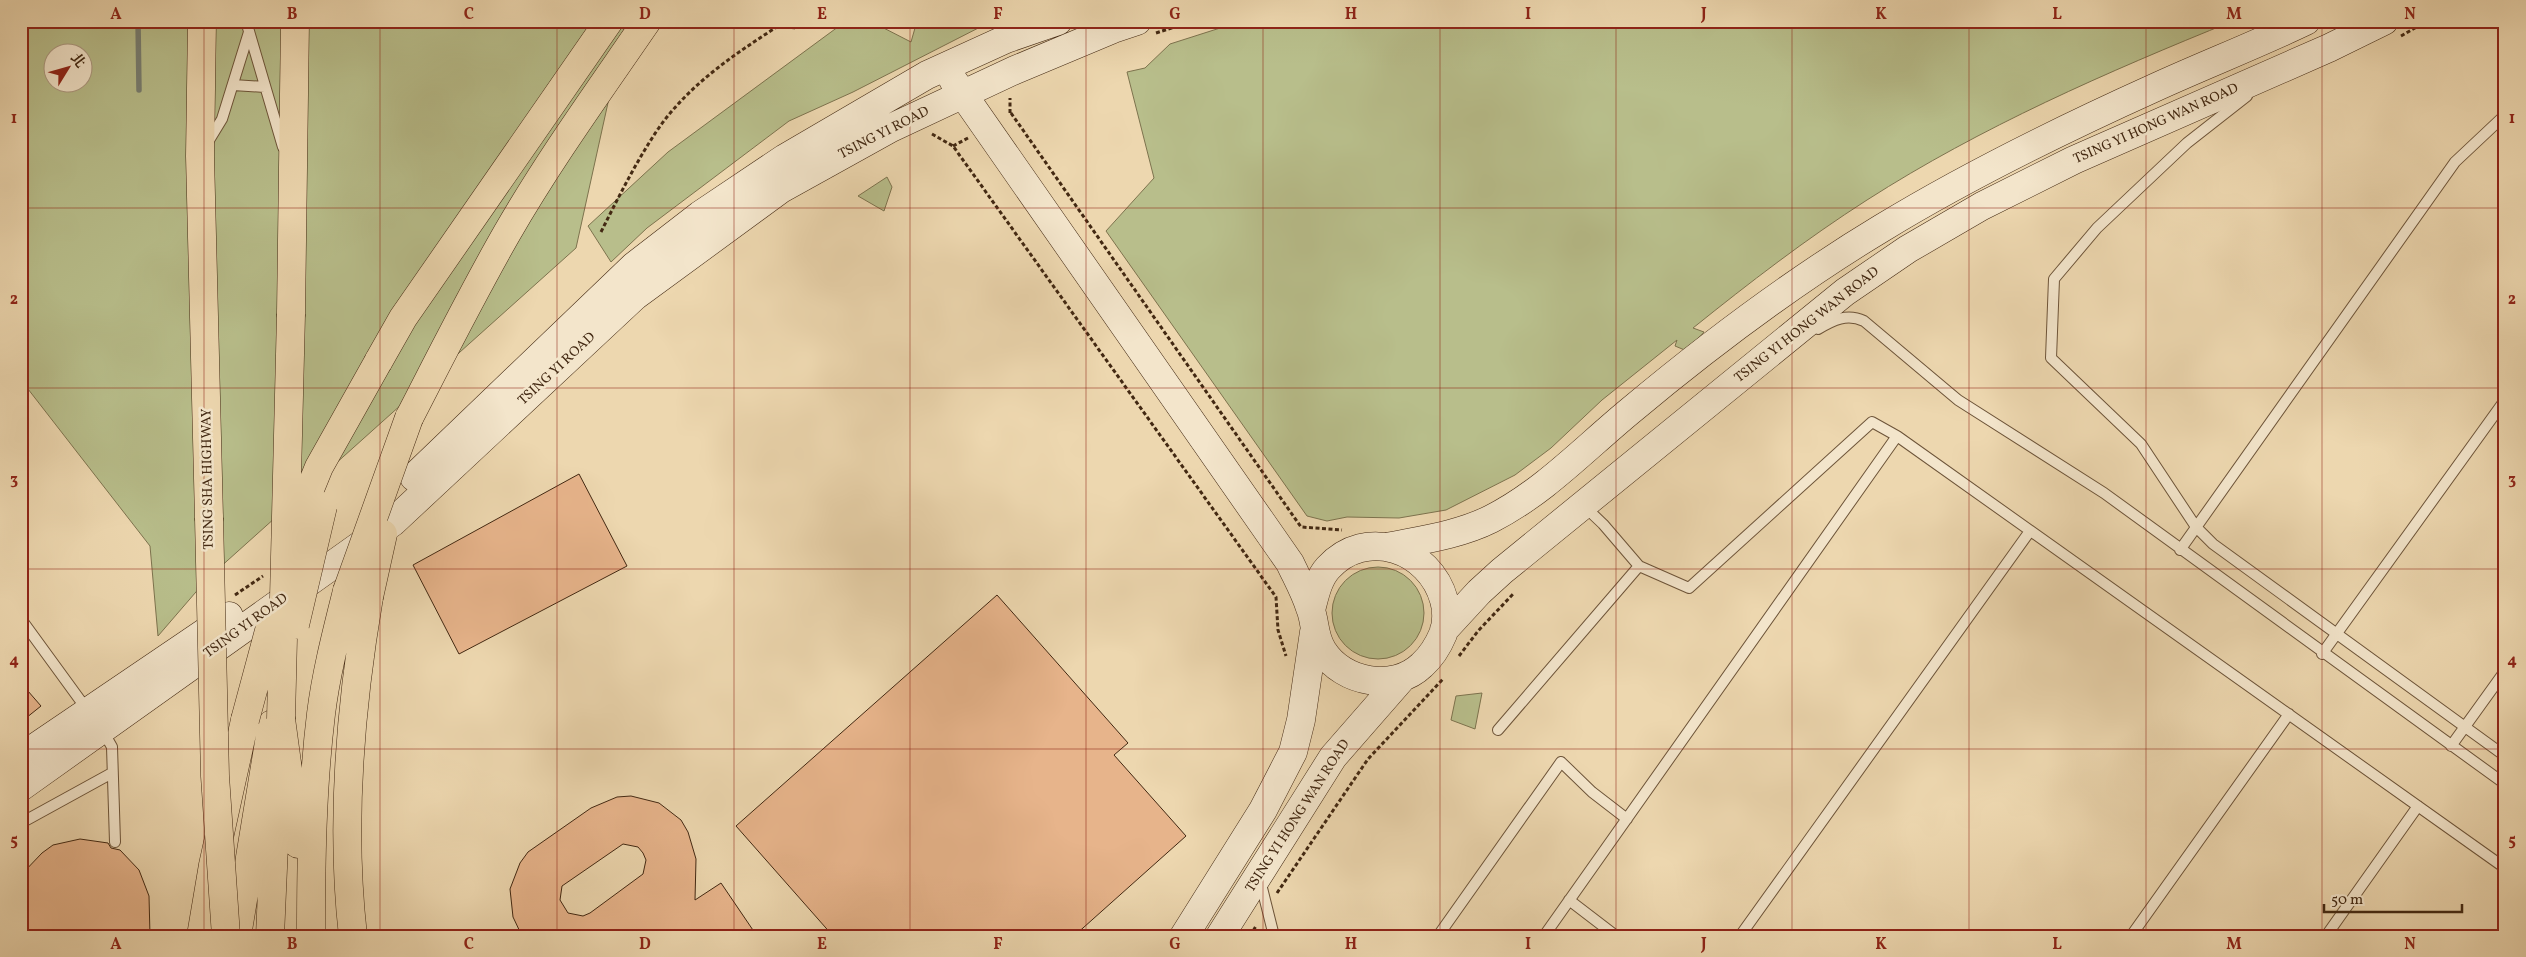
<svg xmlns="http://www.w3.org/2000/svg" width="2526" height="957" font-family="Vollkorn,'Noto Serif TC',serif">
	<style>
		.green { fill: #b8be8b; stroke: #7d734e; fill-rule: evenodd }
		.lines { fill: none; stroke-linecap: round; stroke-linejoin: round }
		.stream { stroke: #777e72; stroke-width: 5.5 }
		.building { fill: #e7b48b; stroke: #422812; fill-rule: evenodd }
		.lane-casing { stroke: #6d5439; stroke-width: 12 }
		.secondary-casing { stroke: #422812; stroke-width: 29 }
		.highway-casing { stroke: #422812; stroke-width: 29 }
		.path { stroke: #422812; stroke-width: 3; stroke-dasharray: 4 2.5; stroke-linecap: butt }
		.lane { stroke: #f3e5cb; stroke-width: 10 }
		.secondary { stroke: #f3e5cb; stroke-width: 28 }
		.highway { stroke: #edd7af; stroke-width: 28 }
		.highway-bridge-casing { stroke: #422812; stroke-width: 29; stroke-linecap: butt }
		.highway-bridge { stroke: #edd7af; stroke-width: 28 }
		.grid { fill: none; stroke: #8f2418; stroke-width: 1; stroke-opacity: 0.55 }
		.labels { text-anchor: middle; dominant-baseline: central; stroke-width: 5; stroke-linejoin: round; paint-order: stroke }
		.street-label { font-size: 14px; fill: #422812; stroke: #f3e5cb }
		.neatline { fill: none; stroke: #8f2418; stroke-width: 2 }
		.grid-label { font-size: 16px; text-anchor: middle; font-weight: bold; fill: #8f2418 }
	</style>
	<rect width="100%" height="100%" fill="#edd7af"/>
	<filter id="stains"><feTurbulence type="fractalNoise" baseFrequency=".004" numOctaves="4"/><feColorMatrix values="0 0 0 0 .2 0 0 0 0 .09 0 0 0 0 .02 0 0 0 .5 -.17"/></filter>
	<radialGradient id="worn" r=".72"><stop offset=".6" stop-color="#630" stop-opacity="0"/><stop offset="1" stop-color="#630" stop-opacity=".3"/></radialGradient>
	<!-- green -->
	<path class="green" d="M21 21H626L576 248 208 578 158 636 150 546 21 380ZM52 52H82V82H52Z
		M739 21H801L795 29Z
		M846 21H870L911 42 917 21H992L853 92 789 121 647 228 611 262 588 226 668 152Z
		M1242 21H2233C2107 72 1981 127 1867 200 1806 239 1749 283 1693 328L1704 332 1687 351 1675 346 1677 340 1602 400 1551 448 1515 475 1446 510 1399 518 1347 517 1327 521 1307 516 1106 231 1154 178 1127 72 1145 68 1170 44Z
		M887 177 892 187 884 211 858 196Z
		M1332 613a46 46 0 1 1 92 0a46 46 0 1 1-92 0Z
		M1482 693 1475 729 1451 720 1456 696Z"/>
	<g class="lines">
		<!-- stream -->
		<path class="stream" d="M138 21 139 90"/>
	</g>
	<!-- building -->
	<path class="building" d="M579 474 627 566 459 654 413 565Z
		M997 595 1128 743 1114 755 1186 836 1074 936H833L736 826Z
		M21 683 41 706 21 722Z
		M631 796 659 803 681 820 688 832 696 859 695 900 721 883 757 936H522L513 917 510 889 520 863 528 852 591 808 617 797ZM623 844 638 847 643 853 646 860 643 874 590 913 583 916 568 913 560 900 562 886Z
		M80 839 108 843 111 848 120 850 139 870 149 896 150 936H21V875L42 853 53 845Z"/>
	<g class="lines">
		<!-- lane casing -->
		<g class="lane-casing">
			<path id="lane" d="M246 21 283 147
				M233 85 265 87
				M2247 96 2187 143 2097 228 2054 279 2051 358 2141 444 2196 527 2213 544 2505 756
				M208 142 222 119 249 32
				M1818 329C1833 320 1847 313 1864 321L1958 400 2104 493 2505 784
				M2180 550 2455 162 2505 115
				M1639 566 1689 588 1872 422 1897 436
				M21 619 88 711
				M2322 654 2505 400
				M1498 730 1639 566 1603 524 1583 505
				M103 731 112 747 115 842
				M2451 746 2505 671
				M21 823 112 773
				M1260 880 1274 936
				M1569 900 1616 936
				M1438 936 1561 762 1592 792 1627 819
				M1544 936 1897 436 2505 868
				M1740 936 2030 531
				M2131 936 2289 714
				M2326 936 2418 806"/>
		</g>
		<!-- secondary casing -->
		<g class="secondary-casing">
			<path id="secondary" d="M953 80 1290 563C1297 578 1305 592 1310 608 1316 622 1313 636 1323 651 1343 683 1394 692 1422 665 1432 656 1438 646 1443 634 1447 624 1447 610 1444 600 1430 549 1366 526 1328 568 1318 579 1315 595 1311 610
				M414 477 634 266 700 215 785 158 927 75 1006 39 1058 21
				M1387 547C1421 540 1459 535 1491 519 1544 492 1584 449 1630 411 1709 345 1794 281 1882 228 1969 175 2061 130 2154 88 2204 65 2256 45 2306 21
				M1444 630 1479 592 1502 571 1845 292 1908 249 1982 206 2074 160 2329 48 2384 21
				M21 757 229 616
				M21 787 393 522 635 296 781 189 891 128 1015 70 1113 29 1137 21
				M1184 936 1263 810 1293 752 1301 720 1314 632
				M1220 936 1333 757 1402 678"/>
		</g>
		<!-- highway casing -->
		<g class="highway-casing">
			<path id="highway" d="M202 21 200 156 209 518
				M291 314 295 21
				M378 362 403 318 609 21
				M409 418C441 356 472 294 507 233 549 160 599 91 647 21
				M281 719 298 844
				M201 936 213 865 245 720
				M237 936 272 724
				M270 936 277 777
				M311 936C311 862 312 788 321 714 326 673 337 631 347 591
				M353 936C340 823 350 708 369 597"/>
		</g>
		<!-- path -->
		<path class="path" d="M1156 33 1193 21
			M2401 36 2427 21
			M1010 113V98
			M1011 113 1301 527 1342 530
			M932 134 953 146 1276 597 1278 630 1286 656
			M953 146 968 138
			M601 232C618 198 635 164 656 132 689 83 738 52 786 21
			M235 595 263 576
			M1459 656 1478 631 1514 593
			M1277 893 1368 759 1443 679
			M1250 936 1256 926"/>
		<!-- lane -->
		<use href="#lane" class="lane"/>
		<!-- secondary -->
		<use href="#secondary" class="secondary"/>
		<!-- highway -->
		<use href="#highway" class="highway"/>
		<!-- highway-bridge casing -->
		<g class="highway-bridge-casing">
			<path id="highway-bridge" d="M209 518 215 776 226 936
				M296 537 308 494 319 467 378 362
				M347 591 409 418
				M369 597 383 534
				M295 625 323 506
				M281 719 291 314
				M245 720 273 616"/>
		</g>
		<!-- highway-bridge -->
		<use href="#highway-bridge" class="highway-bridge"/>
	</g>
	<!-- grid -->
	<path class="grid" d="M204 21V936M380 21V936M557 21V936M734 21V936M910 21V936M1086 21V936M1263 21V936M1440 21V936M1616 21V936M1792 21V936M1969 21V936M2146 21V936M2322 21V936M21 208H2505M21 388H2505M21 569H2505M21 749H2505"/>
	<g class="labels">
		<!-- street labels -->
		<g class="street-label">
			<text transform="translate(2156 124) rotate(-24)">TSING YI HONG WAN ROAD</text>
			<text transform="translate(884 133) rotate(-27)">TSING YI ROAD</text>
			<text transform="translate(1807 325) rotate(-38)">TSING YI HONG WAN ROAD</text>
			<text transform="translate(557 369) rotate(-43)">TSING YI ROAD</text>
			<text transform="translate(208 479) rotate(-91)">TSING SHA HIGHWAY</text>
			<text transform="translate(246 626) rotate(-36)">TSING YI ROAD</text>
			<text transform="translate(1298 816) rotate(-57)">TSING YI HONG WAN ROAD</text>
		</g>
	</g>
	<!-- margin -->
	<rect width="2526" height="957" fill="none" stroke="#edd7af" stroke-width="55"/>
	<!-- north arrow -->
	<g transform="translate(68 68) rotate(53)"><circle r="24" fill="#f3e5cb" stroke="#ac9981"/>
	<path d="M0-4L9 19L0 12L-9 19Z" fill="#8f2418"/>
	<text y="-8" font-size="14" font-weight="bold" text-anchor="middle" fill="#422812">北</text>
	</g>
	<!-- scale -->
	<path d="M2324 904v8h138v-8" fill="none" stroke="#422812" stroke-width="2.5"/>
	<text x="2331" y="904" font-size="15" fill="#422812" stroke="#f3e5cb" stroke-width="4" paint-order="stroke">50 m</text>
	<rect x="28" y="28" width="2470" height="902" class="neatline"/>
	<g class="grid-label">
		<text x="116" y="19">A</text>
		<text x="292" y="19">B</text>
		<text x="469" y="19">C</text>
		<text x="645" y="19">D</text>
		<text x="822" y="19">E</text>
		<text x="998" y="19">F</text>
		<text x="1175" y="19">G</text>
		<text x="1351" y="19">H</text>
		<text x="1528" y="19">I</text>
		<text x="1704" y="19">J</text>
		<text x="1881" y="19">K</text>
		<text x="2057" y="19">L</text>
		<text x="2234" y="19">M</text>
		<text x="2410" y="19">N</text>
		<text x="14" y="123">1</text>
		<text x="2512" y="123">1</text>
		<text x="14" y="304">2</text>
		<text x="2512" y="304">2</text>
		<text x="14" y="484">3</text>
		<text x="2512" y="484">3</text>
		<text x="14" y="665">4</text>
		<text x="2512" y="665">4</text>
		<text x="14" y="845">5</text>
		<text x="2512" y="845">5</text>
		<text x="116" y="949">A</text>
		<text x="292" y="949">B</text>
		<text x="469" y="949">C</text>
		<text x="645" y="949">D</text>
		<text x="822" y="949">E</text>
		<text x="998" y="949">F</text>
		<text x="1175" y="949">G</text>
		<text x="1351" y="949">H</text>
		<text x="1528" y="949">I</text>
		<text x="1704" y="949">J</text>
		<text x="1881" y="949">K</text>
		<text x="2057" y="949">L</text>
		<text x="2234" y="949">M</text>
		<text x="2410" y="949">N</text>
	</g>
	<rect width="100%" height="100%" filter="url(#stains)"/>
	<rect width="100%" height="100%" fill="url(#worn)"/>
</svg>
